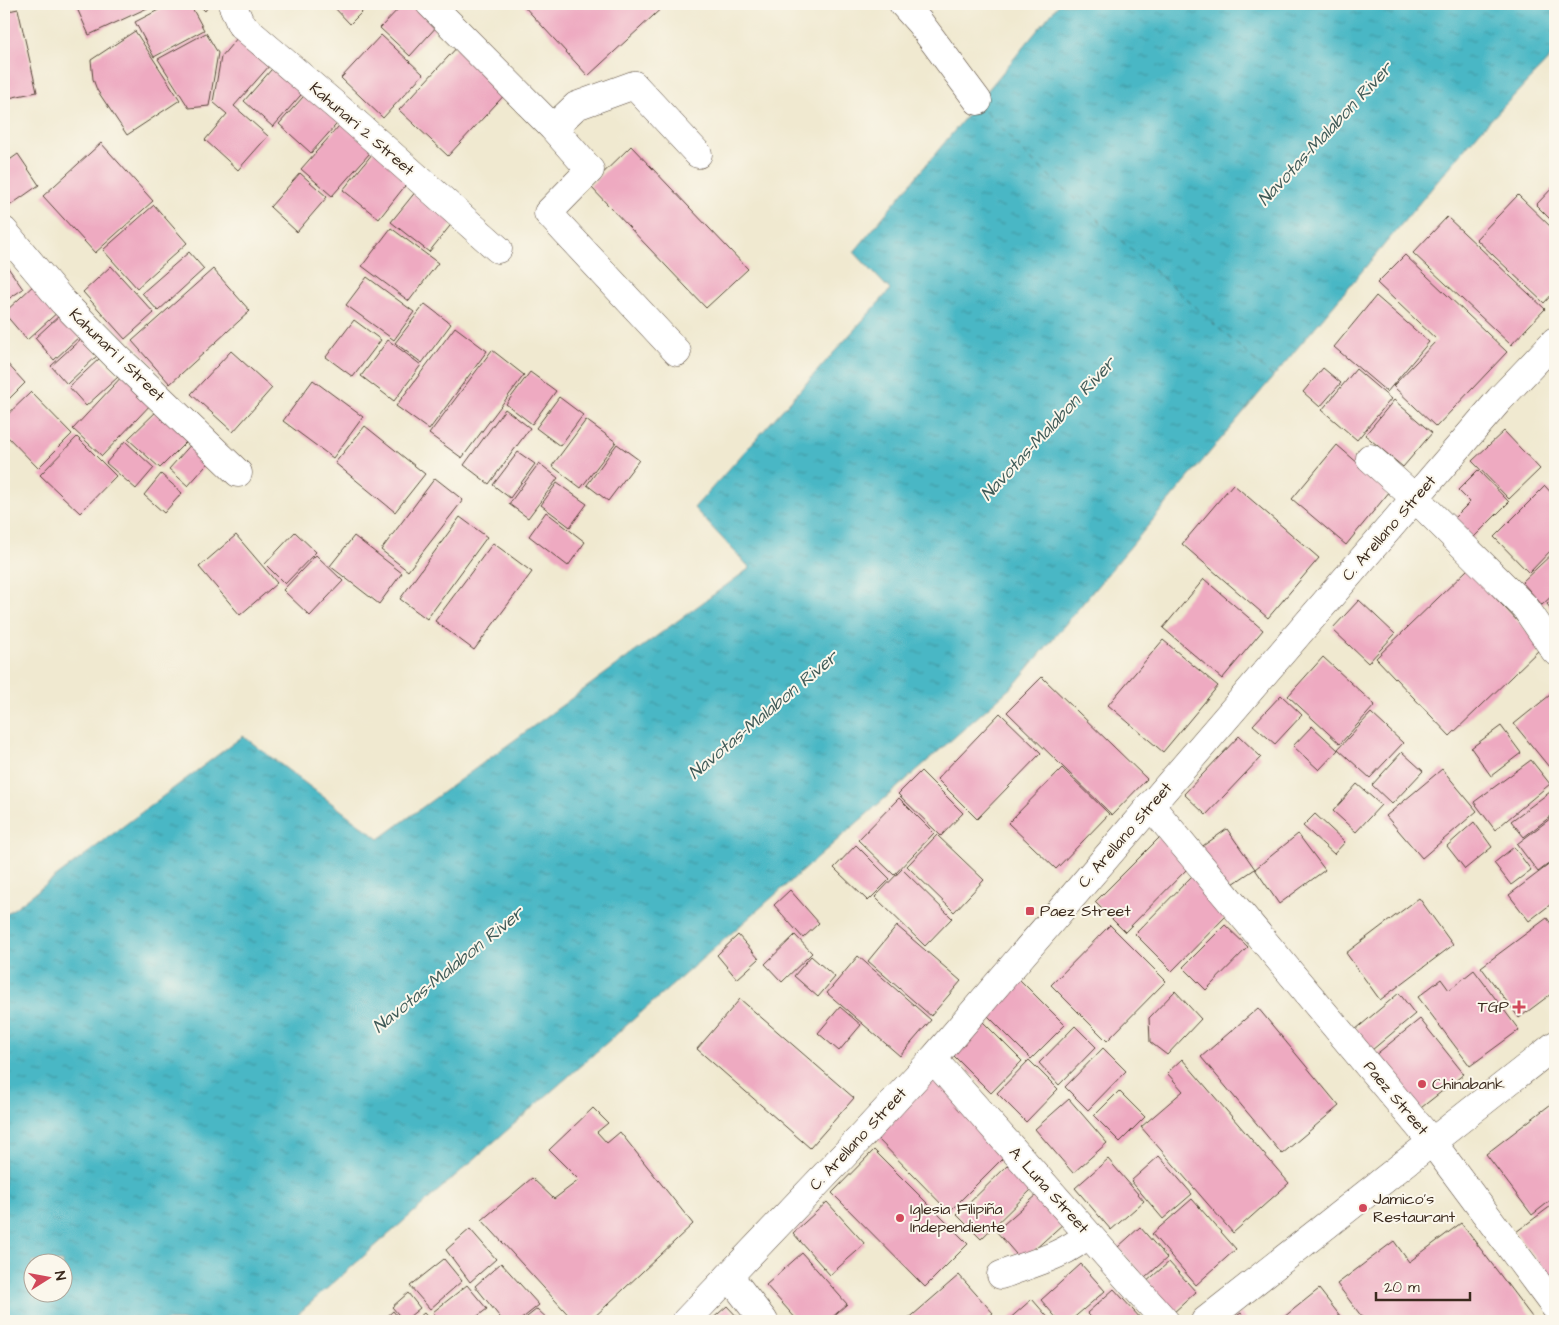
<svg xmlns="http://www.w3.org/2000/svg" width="1559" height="1325" font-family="'Architects Daughter',sans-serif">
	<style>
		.water { fill: url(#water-ripples); stroke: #427072; fill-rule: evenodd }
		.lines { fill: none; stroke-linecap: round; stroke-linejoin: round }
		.ferry { stroke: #405b58; stroke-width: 1; stroke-dasharray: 6 5; stroke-linecap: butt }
		.building { fill: #eeaac1 }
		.minor-casing { stroke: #564739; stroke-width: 29 }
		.major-casing { stroke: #564739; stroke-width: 29 }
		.minor { stroke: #fff; stroke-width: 28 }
		.major { stroke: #fff; stroke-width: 28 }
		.poi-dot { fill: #d1495b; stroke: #fbf7ec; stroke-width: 2 }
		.labels { text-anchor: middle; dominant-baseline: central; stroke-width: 4; stroke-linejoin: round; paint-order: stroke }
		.street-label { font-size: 16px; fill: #3b2a1e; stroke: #fbf7ec }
		.poi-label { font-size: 16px; fill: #3b2a1e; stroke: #fbf7ec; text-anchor: start }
		.water-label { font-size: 18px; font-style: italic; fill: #405b58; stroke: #fbf7ec }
	</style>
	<defs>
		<pattern id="water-ripples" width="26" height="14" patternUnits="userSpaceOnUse" patternTransform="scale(1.25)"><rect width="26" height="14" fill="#4ab7c5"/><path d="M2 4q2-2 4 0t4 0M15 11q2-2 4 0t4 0" fill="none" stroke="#3f959f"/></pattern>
	</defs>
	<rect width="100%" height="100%" fill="#fbf7ec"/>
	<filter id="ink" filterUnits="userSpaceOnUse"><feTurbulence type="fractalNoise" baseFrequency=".02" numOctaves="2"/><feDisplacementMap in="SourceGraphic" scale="10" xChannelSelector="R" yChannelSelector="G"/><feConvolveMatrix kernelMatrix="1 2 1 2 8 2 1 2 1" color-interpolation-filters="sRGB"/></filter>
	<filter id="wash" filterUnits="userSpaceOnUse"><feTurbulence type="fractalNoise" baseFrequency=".0096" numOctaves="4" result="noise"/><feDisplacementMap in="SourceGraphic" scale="20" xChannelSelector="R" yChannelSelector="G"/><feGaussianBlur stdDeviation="1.12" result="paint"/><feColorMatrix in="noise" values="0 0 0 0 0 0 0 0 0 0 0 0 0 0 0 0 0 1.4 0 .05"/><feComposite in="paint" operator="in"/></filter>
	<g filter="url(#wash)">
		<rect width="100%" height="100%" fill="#f0e9d0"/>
		<!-- water -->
		<path class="water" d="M1059 4H1555V53L1479 132 1015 684 290 1321H4V916L243 736 379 839 750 568 694 508 890 290 854 252ZM32 1262H62V1292H32Z"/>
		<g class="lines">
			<!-- ferry -->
			<path class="ferry" d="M986 111 1026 155 1273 377"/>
		</g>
		<g id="blocks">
			<!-- building -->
			<path class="building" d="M75 4H156L89 35Z
				M170 4H190L204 30 154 57 135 22Z
				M198 4H210L205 11Z
				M331 4H370L350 24Z
				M403 4H416L438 25 410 56 380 28Z
				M522 4H666L588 76Z
				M18 9 37 92 4 99V12Z
				M135 31 180 100 127 135 97 90 93 79 91 60Z
				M206 33 218 53 209 106 189 108 158 59Z
				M381 35 423 74 383 118 341 78Z
				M238 37 270 65 234 106 268 136 238 170 205 140 227 114 213 102 221 57Z
				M460 44 509 90 448 156 399 110Z
				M278 62 307 88 273 127 244 101Z
				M311 88 343 117 311 153 279 124Z
				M346 118 377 145 332 196 301 169Z
				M101 143 153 201 95 253 43 196Z
				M631 146 748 269 706 308 590 186Z
				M377 148 412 177 379 219 343 190Z
				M18 154 39 185 5 209 4 164Z
				M300 173 327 197 297 232 270 207Z
				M421 185 458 216 429 252 391 222Z
				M1555 185V224L1536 205Z
				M1518 195 1555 231V291L1544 303 1476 239Z
				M154 205 187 243 137 288 103 250Z
				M1447 217 1545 309 1511 345 1413 253Z
				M391 228 438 263 409 301 362 266Z
				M189 252 204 269 158 311 142 293Z
				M1405 255 1507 352 1436 427 1393 386 1437 340 1377 283Z
				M4 262 23 289 4 302Z
				M111 266 154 313 125 339 83 292Z
				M213 269 250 311 170 384 132 341Z
				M367 277 414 312 394 340 346 305Z
				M36 283 60 310 27 340 4 313Z
				M1376 296 1429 342 1387 392 1334 347Z
				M425 304 451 324 422 363 395 343Z
				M61 314 80 336 54 360 35 338Z
				M354 320 381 340 353 377 326 357Z
				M455 327 487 351 429 430 396 406Z
				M83 337 98 355 67 384 51 366Z
				M388 340 421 365 394 401 361 376Z
				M492 350 524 375 462 458 429 434Z
				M231 351 272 388 233 432 191 394Z
				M100 358 118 377 86 406 69 387Z
				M4 360 25 383 4 404Z
				M1323 368 1341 383 1320 407 1303 392Z
				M1356 369 1391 399 1357 440 1322 410Z
				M530 372 556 391 532 424 506 404Z
				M125 373 154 401 102 456 73 429Z
				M313 380 363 417 333 458 283 421Z
				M31 392 72 434 38 468 4 433V418Z
				M559 397 583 415 560 446 536 428Z
				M1394 400 1432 433 1403 467 1365 435Z
				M161 407 189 439 160 468 128 439Z
				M505 409 530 428 489 484 464 465Z
				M586 420 616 442 581 488 552 466Z
				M365 426 425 474 395 512 335 463Z
				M1504 431 1540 469 1509 499 1472 461Z
				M77 437 116 476 80 513 40 475Z
				M125 441 154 468 136 489 106 463Z
				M194 441 213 458 188 486 169 469Z
				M617 444 639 460 608 501 587 485Z
				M1337 445 1390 491 1346 545 1292 499Z
				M518 452 535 464 510 498 493 485Z
				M539 463 558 478 528 518 509 504Z
				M1478 470 1509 502 1467 544 1448 524 1470 502 1458 490Z
				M161 474 182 493 164 513 144 495Z
				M435 478 463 500 408 571 381 550Z
				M557 483 587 504 570 527 541 505Z
				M1233 484 1319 558 1268 618 1182 544Z
				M1545 486 1555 497V546L1529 573 1494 537Z
				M546 512 585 542 568 566 529 536Z
				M460 517 487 537 427 619 400 599Z
				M295 532 316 552 285 584 265 564Z
				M236 535 277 583 240 615 199 567Z
				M354 536 402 573 379 604 330 566Z
				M493 543 532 572 474 650 435 621Z
				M1555 551V593L1542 605 1522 582Z
				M316 555 343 581 310 616 283 590Z
				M1468 569 1542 647 1450 736 1376 658Z
				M1204 579 1263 630 1222 679 1163 628Z
				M1555 597V614L1547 604Z
				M1359 600 1395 634 1368 663 1332 629Z
				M1163 640 1218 686 1163 752 1108 705Z
				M1323 657 1375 705 1340 744 1288 696Z
				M1042 677 1147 779 1112 815 1007 712Z
				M1555 691V761L1549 767 1514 724Z
				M1281 695 1302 715 1275 744 1253 725Z
				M1000 713 1041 753 977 819 937 779Z
				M1371 713 1403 743 1370 778 1338 749Z
				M1312 726 1338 750 1319 770 1293 746Z
				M1501 726 1521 753 1491 776 1471 748Z
				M1239 736 1261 757 1206 815 1184 794Z
				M1402 752 1423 771 1392 804 1372 785Z
				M1531 760 1550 784 1495 830 1474 802Z
				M1062 768 1109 814 1056 869 1008 823Z
				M1442 769 1477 811 1422 858 1386 816Z
				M921 771 963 813 941 836 898 794Z
				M1357 784 1381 805 1356 832 1333 811Z
				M1550 792 1555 798V813L1524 837 1511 821Z
				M899 798 934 833 894 875 858 840Z
				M1315 814 1345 842 1334 854 1303 826Z
				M1555 815V859L1538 872 1517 844Z
				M1474 822 1492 847 1465 869 1447 846Z
				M1227 829 1255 869 1224 890 1197 850Z
				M1298 834 1325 870 1279 904 1255 869Z
				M937 835 984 880 954 912 907 866Z
				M1162 835 1191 865 1125 932 1095 902Z
				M856 845 890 879 868 901 834 868Z
				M1514 847 1531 870 1511 885 1494 863Z
				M1551 863 1555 868V901L1529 921 1509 895Z
				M902 869 952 918 925 946 875 897Z
				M1194 874 1231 911 1172 971 1135 934Z
				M790 890 819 923 803 938 774 905Z
				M1419 898 1453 945 1380 1000 1346 953Z
				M1547 918 1555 929V991L1519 1018 1481 967Z
				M1110 925 1166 981 1107 1041 1051 985Z
				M1225 925 1248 947 1206 990 1183 967Z
				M897 926 961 981 931 1016 868 961Z
				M738 935 759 959 737 979 717 955Z
				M795 935 812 953 782 982 765 964Z
				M811 956 835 977 818 997 794 976Z
				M858 956 931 1020 900 1056 827 993Z
				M1474 970 1519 1030 1470 1066 1418 997 1441 979 1449 990Z
				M1018 978 1065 1025 1031 1059 984 1012Z
				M1175 991 1201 1019 1167 1055 1150 1042 1149 1018Z
				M1399 993 1415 1014 1372 1050 1355 1030Z
				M740 999 854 1098 810 1148 697 1049Z
				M840 1007 861 1025 839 1051 818 1033Z
				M1258 1008 1339 1106 1282 1154 1201 1057Z
				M977 1016 1022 1061 991 1093 946 1048Z
				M1420 1019 1464 1074 1417 1111 1374 1056Z
				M1075 1026 1096 1047 1059 1085 1039 1063Z
				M1103 1048 1126 1071 1088 1110 1065 1087Z
				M1182 1059 1289 1183 1233 1233 1141 1127 1183 1091 1167 1073Z
				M1029 1060 1058 1089 1026 1122 997 1093Z
				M934 1076 1009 1152 949 1212 875 1136Z
				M1119 1091 1145 1117 1120 1142 1094 1116Z
				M1069 1099 1107 1143 1073 1173 1035 1129Z
				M1555 1101V1197L1532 1215 1486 1154Z
				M593 1108 608 1123 597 1132 607 1143 620 1132 693 1224 590 1321H574L482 1220 532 1178 554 1199 579 1180 549 1150Z
				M874 1150 968 1244 925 1287 832 1193Z
				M1159 1156 1192 1194 1163 1219 1131 1181Z
				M1108 1159 1144 1201 1111 1230 1075 1188Z
				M1009 1164 1033 1188 981 1239 957 1215Z
				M1038 1194 1064 1223 1022 1261 996 1231Z
				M1192 1199 1236 1249 1196 1285 1152 1234Z
				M827 1202 865 1244 830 1275 793 1233Z
				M1555 1203V1284L1516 1232Z
				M1461 1223 1535 1321H1365L1337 1284 1394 1241 1409 1262Z
				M1140 1227 1167 1258 1145 1278 1118 1247Z
				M470 1229 496 1259 470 1282 446 1250Z
				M802 1253 847 1304 828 1321H798L766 1285Z
				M444 1259 462 1281 430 1309 410 1286Z
				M1169 1262 1196 1292 1172 1314 1145 1283Z
				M501 1263 539 1305 519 1321H503L475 1286Z
				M1081 1264 1105 1291 1070 1321H1059L1041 1300Z
				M959 1275 993 1313 984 1321H906Z
				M467 1285 487 1309 471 1321H440L433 1312Z
				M1114 1289 1142 1320 1140 1321H1095L1087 1313Z
				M1319 1289 1344 1321H1279Z
				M408 1293 420 1308 404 1321 392 1307Z
				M1032 1299 1051 1321H1007Z
				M727 1306 741 1321H710Z
				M537 1309 550 1321H522Z
				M393 1311 401 1321H382Z
				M424 1313 431 1321H414Z
				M1241 1313 1248 1321H1230Z"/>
		</g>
	</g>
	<g filter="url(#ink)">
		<use href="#blocks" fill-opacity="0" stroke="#564739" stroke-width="1"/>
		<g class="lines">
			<!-- minor casing -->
			<g class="minor-casing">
				<path id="minor" d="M232 4 241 25 348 116 498 249
					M430 4 553 128 590 170 548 213 677 352
					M903 4 920 23 978 101
					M553 128 576 106 634 85 698 154
					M4 231 63 302 116 356 238 473
					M1370 458 1415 498 1525 607 1555 651
					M1150 805 1432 1142 1555 1307
					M933 1059 1165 1321
					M1001 1275C1030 1264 1065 1256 1088 1234
					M729 1276 764 1321"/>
			</g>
			<!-- major casing -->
			<g class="major-casing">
				<path id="major" d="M686 1321 847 1152 933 1059 1500 399 1555 341
					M1205 1321 1555 1045"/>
			</g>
			<!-- minor -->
			<use href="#minor" class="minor"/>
			<!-- major -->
			<use href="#major" class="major"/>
		</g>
	</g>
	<!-- markers -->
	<g class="poi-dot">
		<rect x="1025" y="906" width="10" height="10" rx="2.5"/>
		<path d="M1516.5 999.5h5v5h5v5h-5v5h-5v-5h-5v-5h5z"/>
		<circle cx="1422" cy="1084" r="5"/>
		<circle cx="1363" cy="1208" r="5"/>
		<circle cx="900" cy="1218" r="5"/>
	</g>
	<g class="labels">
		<!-- street labels -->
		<g class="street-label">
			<text transform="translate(362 129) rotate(41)">Kahunari 2 Street</text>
			<text transform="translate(117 355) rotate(44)">Kahunari 1 Street</text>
			<text transform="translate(1389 528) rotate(-49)">C. Arellano Street</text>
			<text transform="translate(1125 835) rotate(-49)">C. Arellano Street</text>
			<text transform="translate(1396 1098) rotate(50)">Paez Street</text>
			<text transform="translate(858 1139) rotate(-47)">C. Arellano Street</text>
			<text transform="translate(1049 1190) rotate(48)">A. Luna Street</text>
		</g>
		<!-- poi labels -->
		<g class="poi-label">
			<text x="1040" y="911">Paez Street</text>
			<text x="1509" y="1007" text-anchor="end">TGP</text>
			<text x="1432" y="1084">Chinabank</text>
			<text x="1373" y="1199">Jamico's<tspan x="1373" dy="18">Restaurant</tspan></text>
			<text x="910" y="1209">Iglesia Filipiña<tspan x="910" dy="18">Independiente</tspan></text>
		</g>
		<!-- water labels -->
		<g class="water-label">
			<text transform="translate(1325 134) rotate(-47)">Navotas-Malabon River</text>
			<text transform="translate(1048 429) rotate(-47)">Navotas-Malabon River</text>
			<text transform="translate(763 715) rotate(-40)">Navotas-Malabon River</text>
			<text transform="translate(448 970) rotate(-39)">Navotas-Malabon River</text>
		</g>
	</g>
	<!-- margin -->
	<rect width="1559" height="1325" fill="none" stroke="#fbf7ec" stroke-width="20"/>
	<!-- north arrow -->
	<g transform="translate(48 1278) rotate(79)"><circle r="24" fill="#fbf7ec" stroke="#aea59a"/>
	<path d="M0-4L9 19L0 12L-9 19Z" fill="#d1495b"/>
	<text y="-8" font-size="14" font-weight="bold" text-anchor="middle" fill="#3b2a1e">N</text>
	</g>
	<!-- scale -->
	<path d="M1376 1292v8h94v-8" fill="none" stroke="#3b2a1e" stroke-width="2.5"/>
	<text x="1384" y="1292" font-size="15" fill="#3b2a1e" stroke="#fbf7ec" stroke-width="4" paint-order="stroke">20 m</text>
</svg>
